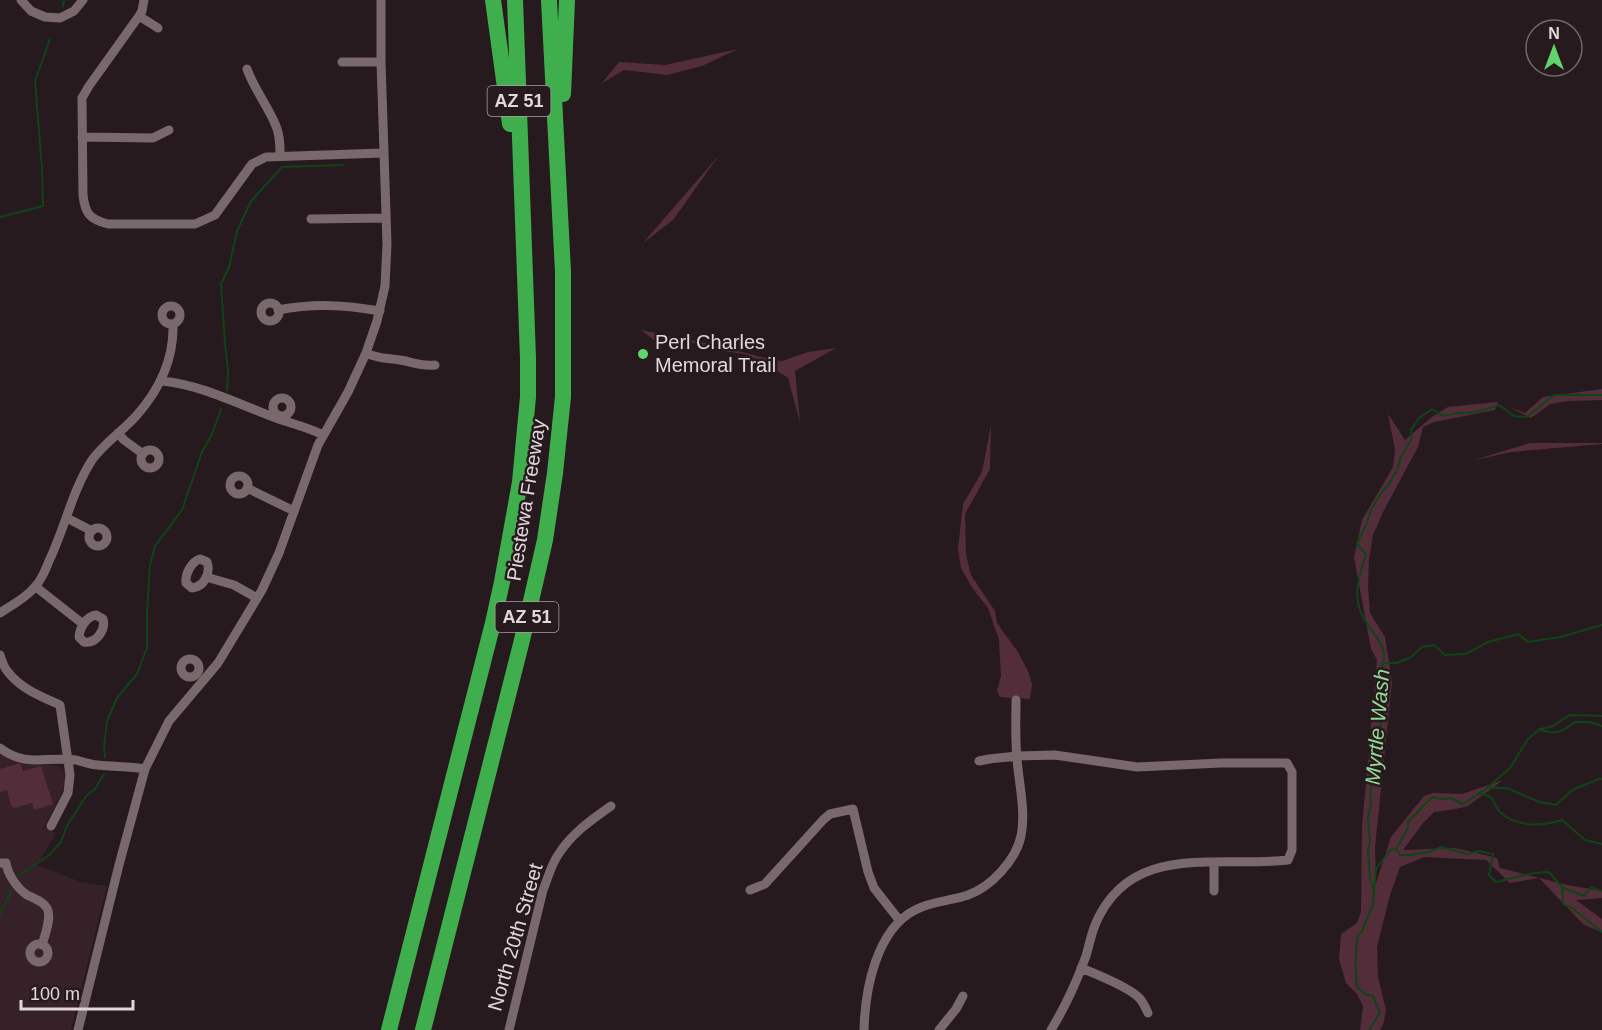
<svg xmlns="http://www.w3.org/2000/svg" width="1602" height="1030" font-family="Arial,sans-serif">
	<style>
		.built { fill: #352127 }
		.green { fill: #542d3a }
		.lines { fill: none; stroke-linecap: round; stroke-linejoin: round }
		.stream { stroke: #0f4417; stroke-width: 2 }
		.minor { stroke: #79696d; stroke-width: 9 }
		.motorway { stroke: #3faf4d; stroke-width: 16 }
		.poi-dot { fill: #5fd56b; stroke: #271a1e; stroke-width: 2 }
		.labels { text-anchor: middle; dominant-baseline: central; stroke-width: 5; stroke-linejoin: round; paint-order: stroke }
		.shield { fill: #271a1e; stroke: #a99ea2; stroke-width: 1.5 }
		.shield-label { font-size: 18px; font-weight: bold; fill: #e1d7da }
		.poi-label { font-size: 20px; fill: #e1d7da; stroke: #271a1e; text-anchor: start }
		.street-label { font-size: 20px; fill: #e1d7da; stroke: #271a1e }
		.water-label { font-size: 21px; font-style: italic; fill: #92dc95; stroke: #271a1e }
	</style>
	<rect width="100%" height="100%" fill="#271a1e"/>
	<!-- built -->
	<path class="built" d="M0 753 11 760 26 765H57L62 768 65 772V782L61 795 44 827 56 833 37 865 81 882 107 886 71 1030H0Z"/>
	<!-- green -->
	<path class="green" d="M738 49 702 66 667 75 624 70 602 83 619 62 665 65Z
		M720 154 673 220 643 243Z
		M641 330 719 346 773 360 782 361 808 352 836 348 795 371 800 422 788 378 770 366 745 354 714 350 687 341H655Z
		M1602 389V400L1569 401 1550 404 1531 418 1509 407 1525 413 1543 397Z
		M1498 402 1495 410 1434 422 1423 427 1418 447 1384 510 1373 535 1369 560 1368 586 1370 613 1385 637 1392 682 1375 847 1376 883 1391 837 1424 796 1433 793 1462 794 1503 780 1468 806 1455 809 1434 812 1424 822 1403 850 1455 848 1497 858 1500 868 1567 885 1602 891V898L1576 900 1602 919V932L1584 925 1539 878 1510 883 1486 860 1424 857 1400 867 1390 895 1377 947 1378 977 1386 1010 1383 1025 1380 1030H1360L1363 1006 1357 994 1346 983 1339 959 1341 934 1357 923 1361 912 1362 827 1377 660 1371 649 1354 557 1362 520 1393 467 1395 450 1388 414 1405 440 1432 417 1448 407Z
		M991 425 990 469 965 514 966 555 971 575 995 611 997 623 1018 652 1028 671 1032 684 1030 699 1000 697 997 691 1001 676 999 640 988 608 973 589 961 568 958 549 963 504 982 472Z
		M1530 443H1602V444L1511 452 1471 461Z
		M20 763 23 771 41 766 53 804 34 810 32 803 15 808 11 806 7 790 0 792V767L1 769Z"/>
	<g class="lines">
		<!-- stream -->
		<path class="stream" d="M63 6 64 0
			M0 217 43 206 42 168 35 81 50 39
			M227 390 228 371 225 344 221 284 229 267 237 231 251 201 282 167 343 165
			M1384 663H1396L1410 658 1422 647 1434 645 1445 655 1466 654 1488 642 1518 634 1528 642 1560 637 1602 625
			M1541 730C1557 735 1562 732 1575 722H1589L1602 726
			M105 757 104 746 107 721 117 698 137 674 147 648V613L150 565 155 546 182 510 202 452 213 432 221 409
			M1487 788H1507L1539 802 1556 805 1572 790 1599 779H1602
			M1480 793 1491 797C1494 802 1497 809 1501 813 1519 828 1542 826 1562 820L1585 840 1602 844
			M1396 849 1408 828V821C1418 814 1423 804 1433 797L1442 799 1450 798 1463 804 1487 788 1510 768 1528 739 1540 729 1553 726 1570 715 1602 716
			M19 876 49 855 61 842 67 826 86 796 95 789 104 774
			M1563 888 1584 896 1591 887 1602 891
			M1374 890 1376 869 1390 850 1396 849 1400 855H1411L1429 852 1441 847 1467 854 1479 851 1493 854 1489 875 1496 882C1515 878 1529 872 1549 872L1562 887 1563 904 1572 908 1602 932
			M0 914 12 890
			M1369 1030 1380 1013 1373 996 1365 994 1357 987C1355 969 1355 953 1358 935L1361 933 1373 905 1374 891 1370 879 1368 851 1370 841 1368 819 1371 803 1370 794C1376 764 1382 732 1381 702 1381 694 1378 687 1379 679 1380 670 1385 662 1384 652 1382 642 1375 636 1370 628 1350 602 1357 583 1366 554L1357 544 1366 525 1371 510 1381 493 1389 484 1397 470 1401 457 1412 438 1411 430 1419 418 1432 409 1443 416C1455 412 1467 414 1479 411 1486 410 1492 407 1499 405L1514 416 1527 417 1554 395H1602"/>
		<!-- minor -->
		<path class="minor" d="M21 0 31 11 45 17 60 18 74 11 83 0
			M144 0 142 11 139 16 89 86 82 98 83 195C85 213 89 219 108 224H195L215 215 252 164 266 157 383 153
			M139 16 158 28
			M342 62H381
			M247 69C254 89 268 106 276 126 280 135 280 145 280 155
			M82 137 153 138 169 130
			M311 219 386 218
			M261 312a9 9 0 1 1 18 0a9 9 0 1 1-18 0Z
			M162 315a9 9 0 1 1 18 0a9 9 0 1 1-18 0Z
			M278 310C315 303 344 305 380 311
			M366 353C378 359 388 358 400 360 414 362 421 367 435 365
			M162 381C202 385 238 404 276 418 292 424 308 427 323 435
			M273 407a9 9 0 1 1 18 0a9 9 0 1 1-18 0Z
			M118 433 124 440 143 454
			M141 459a9 9 0 1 1 18 0a9 9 0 1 1-18 0Z
			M230 485a9 9 0 1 1 18 0a9 9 0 1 1-18 0Z
			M247 488 294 511
			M67 518 92 531
			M89 537a9 9 0 1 1 18 0a9 9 0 1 1-18 0Z
			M200 559 207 562C211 573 204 587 192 588L186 583C185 574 191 562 200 559Z
			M206 577 234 585 257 598
			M36 587 83 624
			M0 613C12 605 24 599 33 589 41 581 45 571 49 561 65 528 72 491 92 460 104 443 123 431 137 415 160 389 174 358 173 324
			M96 615 103 619C106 630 96 644 84 642L79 637C80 627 86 617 96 615Z
			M0 655C2 661 4 668 8 672 21 689 42 697 60 705L70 775 68 793 51 826
			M181 668a9 9 0 1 1 18 0a9 9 0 1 1-18 0Z
			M0 748C26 768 46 756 76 760 83 762 91 765 98 765 114 767 129 766 145 769
			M979 761 989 759 1017 756 1055 755 1137 767 1221 763H1287L1292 772V850L1288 860C1217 868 1130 841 1095 925 1091 935 1089 946 1086 956 1077 981 1065 1007 1051 1030
			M1214 862V891
			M0 863H6C8 875 17 888 27 895 33 898 43 901 47 908 52 917 45 935 42 945
			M750 890 765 884 823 820 830 814 853 809 868 872 874 888 900 921
			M30 953a9 9 0 1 1 18 0a9 9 0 1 1-18 0Z
			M1081 968C1096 974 1132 988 1141 1000 1144 1004 1146 1009 1148 1013
			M78 1030 119 865 145 769 169 721 218 663 262 590 279 553 318 445 348 392 366 353 377 321 385 286 387 244 381 62V0
			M509 1030 543 890C548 878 551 865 558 855 571 834 591 820 611 806
			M864 1030C865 990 876 930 915 910 931 901 951 901 968 895 991 887 1016 860 1021 836 1026 812 1019 784 1017 759 1015 740 1016 720 1016 700
			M939 1030 956 1009 963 996"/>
		<!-- motorway -->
		<path class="motorway" d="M493 0 510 124
			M563 94 567 0
			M389 1030 493 623 502 582 520 482 528 397V358L515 0
			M423 1030 522 640 545 540 555 473 563 397V272L549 0"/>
	</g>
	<!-- markers -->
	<circle class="poi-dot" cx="643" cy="354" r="6"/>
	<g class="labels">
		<!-- shield labels -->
		<g class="shield">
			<rect x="487.5" y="86" width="63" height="30" rx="4.5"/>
			<rect x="495.5" y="602" width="63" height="30" rx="4.5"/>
		</g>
		<g class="shield-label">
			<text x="519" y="101">AZ 51</text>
			<text x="527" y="617">AZ 51</text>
		</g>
		<!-- poi labels -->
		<g class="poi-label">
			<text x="655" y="342">Perl Charles<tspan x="655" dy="23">Memoral Trail</tspan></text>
		</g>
		<!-- street labels -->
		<g class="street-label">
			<text transform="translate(526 500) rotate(-81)">Piestewa Freeway</text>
			<text transform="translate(515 937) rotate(-74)">North 20th Street</text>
		</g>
		<!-- water labels -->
		<g class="water-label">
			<text transform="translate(1377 727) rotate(-85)">Myrtle Wash</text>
		</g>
	</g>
	<!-- north arrow -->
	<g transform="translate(1554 48)"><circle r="28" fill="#271a1e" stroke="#716669" stroke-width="1.5"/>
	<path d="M0-4.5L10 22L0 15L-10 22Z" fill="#5fd56b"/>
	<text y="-9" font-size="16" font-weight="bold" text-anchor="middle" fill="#e1d7da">N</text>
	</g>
	<!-- scale -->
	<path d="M21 1000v9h112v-9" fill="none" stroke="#e1d7da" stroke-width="3"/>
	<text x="30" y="1000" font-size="18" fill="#e1d7da" stroke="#271a1e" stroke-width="4.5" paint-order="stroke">100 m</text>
</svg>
